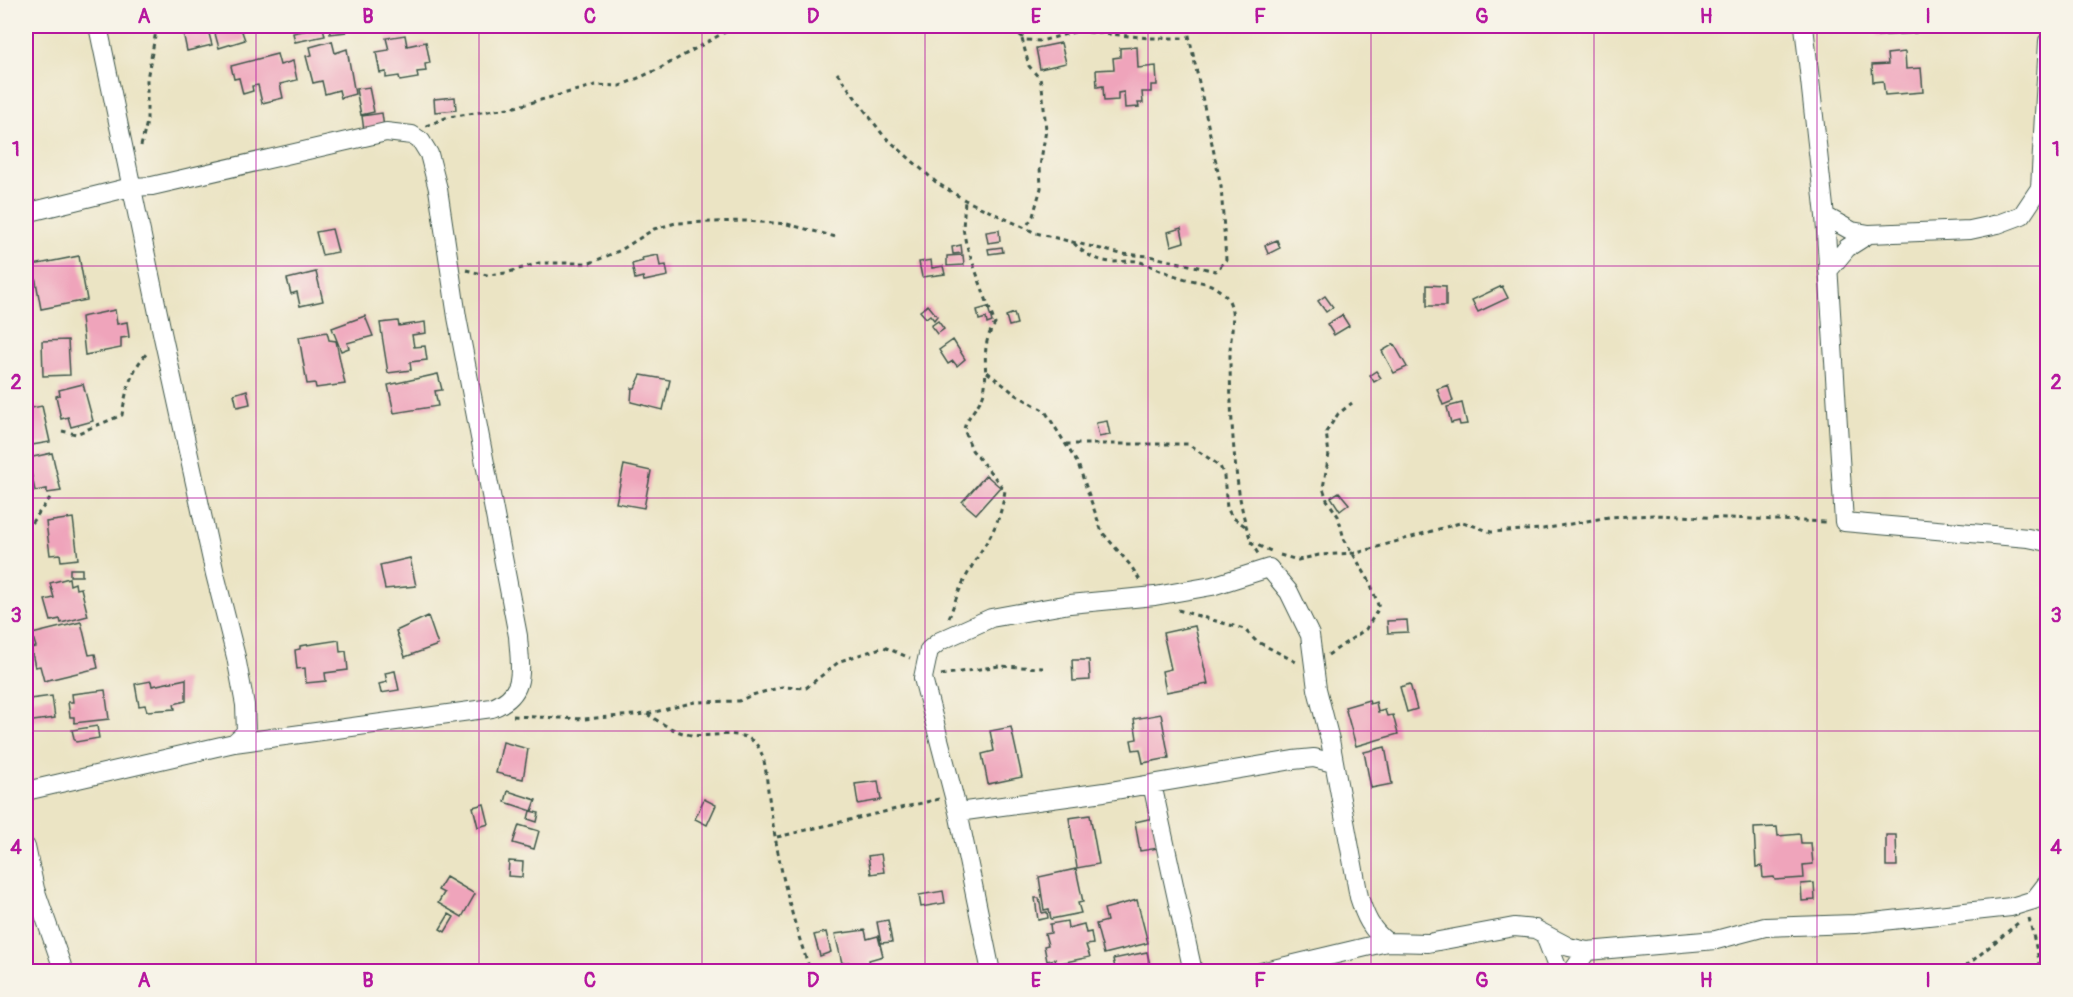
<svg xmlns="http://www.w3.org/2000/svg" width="2073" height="997" font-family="Pangolin,sans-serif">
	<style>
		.building { fill: #efa4bb }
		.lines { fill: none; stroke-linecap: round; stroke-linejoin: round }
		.minor-casing { stroke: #3e564a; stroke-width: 20 }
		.path { stroke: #3e564a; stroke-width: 3; stroke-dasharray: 4.5 4.5; stroke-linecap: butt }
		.minor { stroke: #fff; stroke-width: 18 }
		.grid { fill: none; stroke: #b5179e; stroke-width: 1.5; stroke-opacity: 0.55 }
		.neatline { fill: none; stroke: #b5179e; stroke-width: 2 }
		.grid-label { font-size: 20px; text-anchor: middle; font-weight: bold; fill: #b5179e }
	</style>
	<rect width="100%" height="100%" fill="#f7f3e8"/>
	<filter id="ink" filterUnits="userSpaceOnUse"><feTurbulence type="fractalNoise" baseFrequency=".0167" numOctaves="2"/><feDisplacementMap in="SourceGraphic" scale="12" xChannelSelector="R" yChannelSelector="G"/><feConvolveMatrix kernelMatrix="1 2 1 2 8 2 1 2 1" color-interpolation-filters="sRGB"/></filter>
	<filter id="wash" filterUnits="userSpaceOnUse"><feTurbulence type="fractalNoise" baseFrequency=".008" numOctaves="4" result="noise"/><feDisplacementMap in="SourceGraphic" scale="24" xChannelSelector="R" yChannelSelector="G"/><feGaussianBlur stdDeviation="1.35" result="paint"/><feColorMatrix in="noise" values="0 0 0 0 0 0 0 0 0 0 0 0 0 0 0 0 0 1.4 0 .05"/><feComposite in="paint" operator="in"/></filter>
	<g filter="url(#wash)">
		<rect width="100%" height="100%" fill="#ebe4c4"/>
		<g id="blocks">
			<!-- building -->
			<path class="building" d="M207 26 212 45 187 51 183 32Z
				M228 26H240L245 40 219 48 214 30Z
				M329 26H345L346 32 330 34Z
				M1024 26H1044L1045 28 1026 32Z
				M1876 26H1915L1916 33 1877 36Z
				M1958 26H1970V32L1957 31Z
				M323 27 325 36 295 42 293 33Z
				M405 35 407 46 426 42 430 63 425 64 426 71 417 72 418 78 400 81 399 76 386 78V72L380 73 376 52 389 50 386 38Z
				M332 41 335 53 347 49 355 94 341 98 339 90 325 94 322 81 313 83 306 56 312 55 310 47Z
				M1061 43 1066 63 1040 69 1036 48Z
				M1137 47 1138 68 1156 66 1157 85H1151V92H1142L1143 103H1138L1139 107 1125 108 1124 92 1118 93V100L1104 101 1103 86 1097 87 1096 70 1114 69 1113 58 1120 57V48Z
				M1905 52 1906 69 1921 68 1923 92 1885 95 1883 81 1873 82 1872 65 1888 64 1887 54Z
				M277 54 280 65 293 61 297 80 280 84 283 98 262 103 258 85 252 86 253 91 243 94 239 78 234 79 231 66Z
				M369 87 374 112 361 115 356 89Z
				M455 97 456 110 435 112 434 99Z
				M382 113 384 128 364 131 362 116Z
				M1181 228 1184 242 1171 246 1168 232Z
				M332 229 338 252 322 255 316 232Z
				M999 230 1000 241 988 243 986 232Z
				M1277 240 1280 248 1268 254 1265 245Z
				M961 245 962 253 953 254 952 247Z
				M1002 247 1003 252 989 254 988 249Z
				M658 255 660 266 666 265 668 276 644 281 643 277 635 279 632 264 643 261 642 258Z
				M963 255 964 265 947 266V256Z
				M79 256 87 300 41 309 33 265Z
				M931 260 932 268 943 266 945 274 922 277 919 262Z
				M316 272 323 301 300 306 297 292 291 294 287 279Z
				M1427 285 1446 286V306H1427Z
				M1502 286 1508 298 1478 312 1472 300Z
				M1325 296 1333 307 1326 312 1318 301Z
				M928 305 937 316 934 320 930 315 926 318 920 311Z
				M988 307 992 322 987 324 986 318 979 320 977 310Z
				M115 310 117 324 127 322 129 337 121 338V348L85 355 81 317Z
				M1014 313 1017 324 1009 326 1006 316Z
				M1342 315 1349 326 1334 335 1327 324Z
				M365 316 373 336 347 343 349 348 341 351 332 328Z
				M398 321 399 326 425 322 426 333 412 335 414 347 425 346 427 360 410 362 411 370 388 373 380 323Z
				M938 321 944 329 937 334 931 326Z
				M327 332 329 340 336 341 345 384 316 388 315 383 307 384 299 337Z
				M68 340 70 375 43 376 42 341Z
				M953 340 965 359 957 366 953 361 948 364 939 350Z
				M1394 344 1407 367 1394 373 1382 351Z
				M1376 371 1381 378 1374 382 1370 375Z
				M438 374 442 390 435 391 438 406 394 413 388 385Z
				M641 375 670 380 663 410 631 402 632 388H635Z
				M83 384 93 421 71 427 68 417 61 419 56 396 60 395 59 390Z
				M1448 385 1453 401 1443 405 1437 389Z
				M247 390 250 404 237 407 234 394Z
				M1462 403 1467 424 1460 425 1459 421 1451 423 1447 407Z
				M42 406 50 442 26 446V409Z
				M1107 421 1110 435 1099 437 1096 423Z
				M52 453 61 491 47 493V489L35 491 28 458Z
				M624 465 651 471 644 508 616 503Z
				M986 475 1000 487 976 514 962 502Z
				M1339 492 1349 504 1340 511 1331 497Z
				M73 518 78 559 61 561 60 554 50 555 46 522Z
				M410 558 416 586 385 589 380 565Z
				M70 569H82V576H70Z
				M69 578 70 585 75 583 76 589 81 588 88 616 61 623 60 619 51 621 45 600 54 598 50 583Z
				M428 616 438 645 405 657 396 631Z
				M1407 620 1408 632 1388 633 1387 621Z
				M81 622 89 655 95 654 98 668 44 681 40 666 35 667 31 648 36 647 32 634Z
				M1195 626 1208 684 1166 692 1162 671 1171 669 1163 633Z
				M339 640 340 652 346 651 348 670 325 673 326 681 306 683 305 668 297 669 295 650 300 649V646Z
				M1072 660H1089L1090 680 1073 681Z
				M395 671 399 690 381 693 379 684 387 682 385 673Z
				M186 679V701L174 704 175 709 147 711 145 705 139 706 135 684 151 681 152 686Z
				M1410 684 1417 709 1407 712 1400 687Z
				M105 690 109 719 74 723V717H70L68 702H73L72 694Z
				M52 696 55 718 26 722V704L31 703 30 699Z
				M1369 700 1370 704 1376 702 1378 712 1385 710 1387 716 1393 715 1398 734 1356 746 1345 707Z
				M1161 714 1169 758 1143 763 1140 749 1133 750 1131 740 1137 739 1134 719Z
				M97 726 99 738 76 742 74 738 72 730Z
				M1011 727 1022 777 988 784 982 754 994 751 990 731Z
				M503 742 528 749 523 779 496 773Z
				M1385 747 1392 784 1371 788 1364 752Z
				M878 781 881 800 858 804 855 784Z
				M508 791 536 800 532 811 505 802Z
				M704 799 716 805 707 825 695 819Z
				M484 804 489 824 478 827 473 807Z
				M530 811 539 813 537 822 528 819Z
				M1090 815 1099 864 1077 868 1069 818Z
				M1153 818 1159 848 1140 851 1135 822Z
				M519 825 539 831 534 849 513 843Z
				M1777 827 1778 836 1800 834 1801 843H1811L1813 864 1803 865 1804 878 1775 880 1774 877 1763 878 1762 866 1756 867 1754 828Z
				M1886 835H1896L1897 866H1886Z
				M881 854 884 872 871 874 868 856Z
				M509 861 523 862 522 877 508 876Z
				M1076 869 1083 902 1078 903 1081 913 1051 919 1049 909 1044 910 1039 877Z
				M446 877 475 894 462 917 438 903 444 893 438 890Z
				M1814 883 1815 900 1802 901 1801 884Z
				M943 891 945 903 921 907 919 895Z
				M1035 898H1039L1042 913 1047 912 1048 918 1038 920Z
				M1137 900 1148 943 1104 954 1096 924 1107 921 1104 909Z
				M449 914 454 917 445 932 440 929Z
				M888 920 892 942 881 943 877 922Z
				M1067 921 1068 928 1084 924 1086 933 1091 932 1093 944 1086 945 1090 957 1056 964 1055 959 1047 961 1044 946 1048 945 1045 934 1051 933 1050 924Z
				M865 930 867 939 878 936 883 956 869 960 870 965 852 970 849 962 842 963 835 934Z
				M826 932 831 952 820 956 814 935Z
				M1147 952 1151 969 1116 972 1113 959Z"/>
		</g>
	</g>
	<g filter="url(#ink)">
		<use href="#blocks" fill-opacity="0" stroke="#3e564a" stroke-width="1.5"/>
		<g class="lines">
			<!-- minor casing -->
			<g class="minor-casing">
				<path id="minor" d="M1804 26 1825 216 1844 522 2028 538 2048 542
					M26 213 131 187 152 186 386 132 412 135 421 141 429 154 438 189 457 317 518 636C520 669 528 694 492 708L234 743
					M1825 216 1852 231 1869 234 1970 230 1998 224 2022 215 2040 188 2048 41
					M1828 271 1847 248 1869 234
					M1152 784 1193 972
					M26 791 234 743 246 732 245 705 236 657 215 574 163 337 98 26
					M958 812 1104 792 1293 760 1314 758 1333 763
					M26 847 35 889 62 966
					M1545 936 1559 972
					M991 972 958 812 923 678 929 650 940 641 991 618 1070 604 1155 596 1212 586 1269 568 1289 592 1310 635 1317 689 1330 740 1359 897C1365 916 1371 930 1387 942
					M1261 972 1387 942 1428 943 1514 927 1535 929 1569 947 1587 951 1716 940 1765 927 1855 924 2011 907 2034 900 2048 882
					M1572 972 1587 951"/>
			</g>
			<!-- path -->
			<path class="path" d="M1017 26 1020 35 1026 40 1041 41 1078 31 1150 38H1190
				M1022 39 1029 66 1040 79 1042 86 1046 130 1040 166 1041 188 1033 216 1026 227
				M837 73 883 135 937 183 965 200 1036 233 1121 254 1149 256 1216 271 1226 260 1221 186 1187 26
				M426 126 448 117 515 107 596 85 620 86 659 69 734 27
				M141 146 147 122V79L157 26
				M1074 243C1083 254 1099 262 1114 262 1121 262 1130 260 1137 261 1151 265 1165 273 1180 277 1190 281 1201 281 1211 285 1218 289 1224 293 1228 299 1237 314 1230 337 1230 353 1230 399 1233 521 1259 555
				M466 270 487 275 506 273 539 263H590L621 250 654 229 676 223 746 221 787 224 836 237
				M987 372 1015 394 1045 411 1078 464 1102 532 1131 566 1141 582
				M62 431 76 434 122 415C126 390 131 369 149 351
				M1066 444H1188L1220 466 1224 476 1227 508 1232 517 1245 526
				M26 530 50 498
				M1250 542 1271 551
				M1280 555 1298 560 1319 555 1357 553 1463 522 1491 532 1543 529 1609 517 1655 515 1827 522
				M1178 610 1244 629 1256 641 1296 662
				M949 618C954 605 958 591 965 579 982 545 1000 531 1005 490L972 450 964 429C967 415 981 405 984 392 989 368 979 346 995 324L966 244 963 228 965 200
				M1328 655 1366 629 1379 608 1370 582 1344 539 1338 516 1327 500 1323 488 1329 454 1326 432 1338 414 1352 403
				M941 675 999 666 1043 668
				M647 714C661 723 676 733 692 735 711 738 740 728 755 743 766 754 766 776 768 790 776 852 789 913 811 972
				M513 716 584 719 647 714 695 702 739 701 752 695 782 687 806 688 840 661 884 647 910 658
				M777 837 939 799
				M2029 918 2042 972
				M1959 972 2018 923"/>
			<!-- minor -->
			<use href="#minor" class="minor"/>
		</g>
	</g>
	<!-- grid -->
	<path class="grid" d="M256 26V972M479 26V972M702 26V972M925 26V972M1148 26V972M1371 26V972M1594 26V972M1817 26V972M26 266H2048M26 498H2048M26 731H2048"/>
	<!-- margin -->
	<rect width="2073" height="997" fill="none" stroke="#f7f3e8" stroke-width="66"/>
	<rect x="33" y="33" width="2007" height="931" class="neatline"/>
	<g class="grid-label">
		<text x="144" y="23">A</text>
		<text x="368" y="23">B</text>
		<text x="590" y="23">C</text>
		<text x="813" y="23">D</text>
		<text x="1036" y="23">E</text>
		<text x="1260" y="23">F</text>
		<text x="1482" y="23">G</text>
		<text x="1706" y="23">H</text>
		<text x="1928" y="23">I</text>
		<text x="16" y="156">1</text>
		<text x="2056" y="156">1</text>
		<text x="16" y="389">2</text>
		<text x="2056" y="389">2</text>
		<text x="16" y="622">3</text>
		<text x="2056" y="622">3</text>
		<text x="16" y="854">4</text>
		<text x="2056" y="854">4</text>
		<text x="144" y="987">A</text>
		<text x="368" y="987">B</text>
		<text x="590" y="987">C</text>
		<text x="813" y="987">D</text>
		<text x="1036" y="987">E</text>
		<text x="1260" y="987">F</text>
		<text x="1482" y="987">G</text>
		<text x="1706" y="987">H</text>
		<text x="1928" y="987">I</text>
	</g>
</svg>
